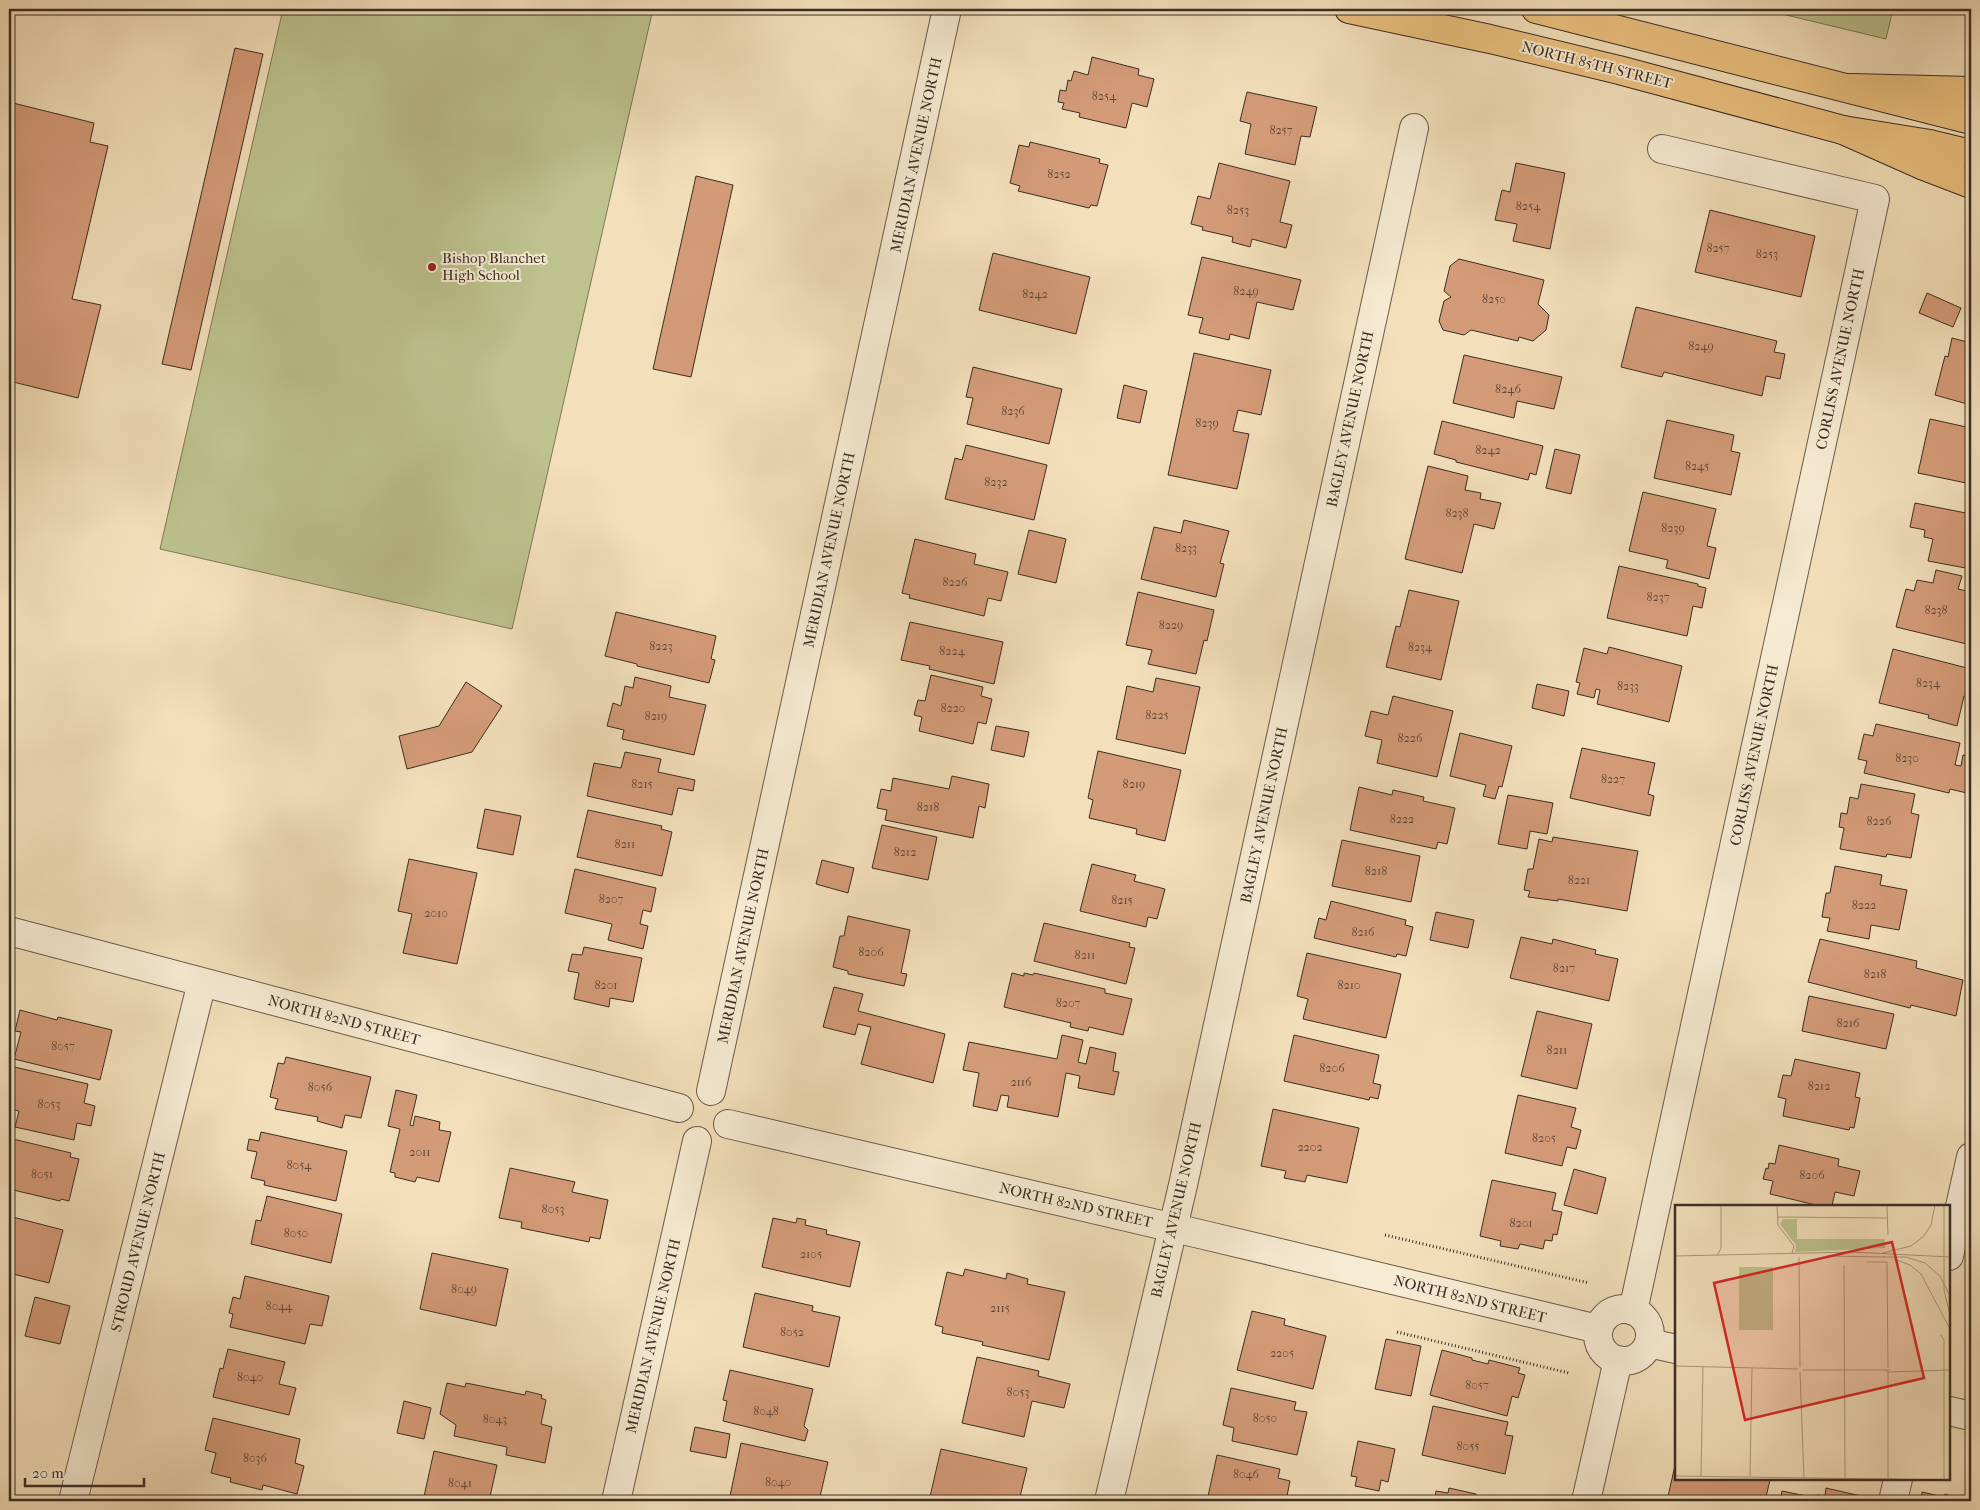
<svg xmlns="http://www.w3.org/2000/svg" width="1980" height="1510" font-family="'IM FELL French Canon',serif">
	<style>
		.green { fill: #bdc28e; stroke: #7c785a }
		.building { fill: #d49b78; stroke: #3c2e25 }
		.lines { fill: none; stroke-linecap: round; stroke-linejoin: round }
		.minor-casing { stroke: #6a5a4a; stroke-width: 30 }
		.major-casing { stroke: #3c2e25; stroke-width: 30 }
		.highway-casing { stroke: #3c2e25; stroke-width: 30 }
		.path { stroke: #3c2e25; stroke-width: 3; stroke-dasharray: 1 2.5; stroke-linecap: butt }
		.minor { stroke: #f7ebd3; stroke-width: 28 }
		.major { stroke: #eac07e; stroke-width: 28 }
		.highway { stroke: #eac07e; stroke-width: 28 }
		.poi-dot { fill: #8f2418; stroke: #f7ebd3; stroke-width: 2 }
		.labels { text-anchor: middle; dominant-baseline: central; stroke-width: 4; stroke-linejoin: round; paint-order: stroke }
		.number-label { font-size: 12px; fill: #62493a }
		.street-label { font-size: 15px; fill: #3c2e25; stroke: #f7ebd3 }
		.poi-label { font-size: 15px; fill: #3c2e25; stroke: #f7ebd3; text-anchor: start }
		.inset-road { fill: none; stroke: #aa997f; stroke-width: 1 }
		.view { fill: #d62828; fill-opacity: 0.15; stroke: #d62828; stroke-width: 2.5 }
		.inset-edge { fill: none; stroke: #3c2e25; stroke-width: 2.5 }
	</style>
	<rect width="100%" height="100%" fill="#f3e0bb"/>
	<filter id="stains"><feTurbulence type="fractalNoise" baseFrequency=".004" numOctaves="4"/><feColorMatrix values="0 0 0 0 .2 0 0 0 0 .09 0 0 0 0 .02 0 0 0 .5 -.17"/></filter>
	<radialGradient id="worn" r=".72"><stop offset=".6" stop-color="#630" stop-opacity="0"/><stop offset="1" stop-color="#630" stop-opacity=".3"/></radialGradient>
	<!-- green -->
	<path class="green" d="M283 9H653L512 629 160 549Z
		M1761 9H1893L1886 39Z"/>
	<!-- building -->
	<path class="building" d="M235 48 263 54 191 370 162 364Z
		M1092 57 1139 69 1138 75 1154 79 1147 107 1132 103 1126 128 1079 117 1080 113 1062 109 1064 103 1058 102 1060 90 1066 91 1068 80 1071 81 1074 71 1088 75Z
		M1247 92 1317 107 1310 137 1301 136 1295 165 1245 154 1251 124 1240 121Z
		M9 102 94 123 90 142 108 146 72 299 101 305 78 398 9 381Z
		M1030 142 1100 159 1099 163 1108 165 1097 206 1091 205 1089 208 1018 191 1020 186 1010 183 1019 145 1029 147Z
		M1219 163 1290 181 1280 222 1292 225 1286 248 1252 239 1250 247 1232 242 1233 237 1202 230 1203 227 1191 224 1198 196 1210 199Z
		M1516 163 1565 173 1550 249 1513 241 1517 224 1495 220 1502 190 1510 192Z
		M696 176 733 185 691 377 653 369Z
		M1710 210 1815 236 1801 297 1695 272Z
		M993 253 1090 277 1076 334 979 310Z
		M1202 257 1301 280 1293 310 1257 302 1249 339 1230 334 1229 340 1199 333 1203 318 1188 315Z
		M1459 259 1544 280 1538 304 1549 315 1546 330 1533 341 1519 337 1518 341 1471 330 1464 335 1443 330 1439 321 1444 301 1451 297 1444 291 1450 266Z
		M1927 293 1961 308 1953 327 1919 313Z
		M1636 307 1777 341 1774 352 1785 354 1780 379 1766 376 1762 396 1664 372 1662 377 1621 367Z
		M1952 338 1971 343V405L1935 395 1945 356 1948 357Z
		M1194 353 1271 370 1261 415 1238 410 1233 431 1249 434 1237 489 1168 475Z
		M1464 355 1562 377 1554 409 1517 401 1514 418 1453 403Z
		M973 367 1062 389 1049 444 967 424 973 398 966 397Z
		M1124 385 1147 391 1140 423 1117 418Z
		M1930 419 1971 428V484L1918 473Z
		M1667 420 1734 435 1731 451 1740 453 1731 495 1654 478Z
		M1442 421 1543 446 1536 475 1530 473 1528 480 1456 462V460L1434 454Z
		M966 445 1047 465 1034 520 945 499 955 458 962 460Z
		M1555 449 1580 455 1571 494 1546 488Z
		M1428 466 1468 476 1465 490 1481 493 1480 499 1501 503 1494 529 1474 524 1462 573 1405 559Z
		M1643 492 1716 509 1707 546 1716 548 1709 579 1666 568 1668 560 1629 551Z
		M1915 503 1971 514V569L1928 561 1933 539 1924 537 1925 530 1910 527Z
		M1184 520 1229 531 1220 563 1224 564 1216 597 1141 579 1154 527 1181 533Z
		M1029 530 1066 539 1056 583 1018 574Z
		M915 539 976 554 974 564 1008 572 1001 601 988 598 984 616 909 598 910 595 902 593Z
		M1619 566 1698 584V586L1706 588 1702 608 1693 606 1687 636 1607 618Z
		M1936 570 1962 576 1958 589 1971 592V645L1896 627 1906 589 1914 591 1917 580 1933 583Z
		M1409 590 1459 601 1441 680 1386 667 1396 626 1400 627Z
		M1138 592 1214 610 1207 641 1204 640 1196 674 1148 664 1152 650 1126 645Z
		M616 612 716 636 711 659 715 660 709 683 637 666V664L605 656Z
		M910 622 1003 642 994 684 929 669 930 666 901 660Z
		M1609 647 1682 666 1669 722 1597 704 1600 690 1596 689 1594 698 1577 694 1580 683 1576 682 1584 648 1607 654Z
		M1893 649 1971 669V699L1964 696 1957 726 1928 718 1929 715 1879 703Z
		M931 675 983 687 981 696 992 699 986 724 978 722 973 744 919 731 922 717 914 715 918 700 925 701Z
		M635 677 671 686 669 697 706 705 694 755 622 739 624 730 607 726 613 703 621 706 625 686 633 688Z
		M1156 678 1200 687 1185 754 1116 739 1127 686 1153 692Z
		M466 682 502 706 472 752 407 769 399 736 439 726Z
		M1537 684 1569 691 1564 716 1532 708Z
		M1393 696 1453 711 1437 777 1377 763 1382 740 1365 736 1371 711 1388 715Z
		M1876 724 1960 743 1955 765 1961 766 1963 755 1971 757V794L1950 789 1949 793 1864 773 1867 761 1858 759 1864 734 1873 736Z
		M996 726 1029 732 1024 757 991 750Z
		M1460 733 1512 746 1502 787 1499 786 1495 799 1483 796 1486 785 1450 776Z
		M1582 748 1655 763 1648 794 1654 796 1650 816 1570 798Z
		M1098 751 1181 770 1165 841 1136 834 1137 829 1089 818 1093 800 1088 798Z
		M625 752 661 759 658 772 695 780 693 791 678 788 672 815 587 796 594 763 621 768Z
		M952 776 989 784 985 808 979 806 973 838 885 820 887 810 877 808 881 789 891 791 893 778 949 789Z
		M1861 784 1915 794 1911 813 1919 815 1911 858 1887 854 1886 857 1840 849 1844 828 1839 827 1841 813 1847 814 1850 797 1858 799Z
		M1359 787 1392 795 1393 790 1424 797 1423 801 1455 808 1447 844 1438 842 1436 849 1350 830Z
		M1508 795 1553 803 1547 834 1530 831 1527 849 1498 844Z
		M485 809 521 816 513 855 477 848Z
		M588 810 662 826 661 829 672 832 662 876 577 857Z
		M882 825 937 837 928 880 872 868Z
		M1553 837 1638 851 1627 911 1558 899V901L1528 897 1530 891 1524 890 1528 869H1533L1539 839 1552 842Z
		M1342 840 1420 856 1411 902 1332 886Z
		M409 859 477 873 457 964 403 953 412 914 398 911Z
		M822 860 854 868 848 893 816 884Z
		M1092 864 1136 875 1134 881 1165 889 1157 919 1148 917 1146 927 1080 911Z
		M1835 866 1882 875 1880 885 1907 890 1899 930 1871 925 1869 939 1827 931 1830 918 1822 917 1826 893H1830Z
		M575 869 656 888 651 912 643 910 640 924 648 926 643 949 608 940 612 924 565 913Z
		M1331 901 1406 920 1405 925 1413 927 1406 956 1397 954 1396 957 1314 938 1319 918 1326 920Z
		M1436 912 1474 920 1468 948 1430 940Z
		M848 916 910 930 901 973 907 974 904 986 848 974V971L833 967 840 936H844Z
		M1044 923 1130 943 1129 947 1135 948 1126 984 1034 961Z
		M1521 937 1552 944 1553 939 1596 950 1595 954 1618 959 1609 1001 1510 978Z
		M1820 939 1917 961 1916 968 1963 980 1956 1016 1911 1005 1910 1008 1808 982Z
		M584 947 642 958 633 1002 610 998 609 1007 574 999 579 973 568 971 572 954 582 955Z
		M1307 953 1401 974 1386 1038 1303 1019 1308 999 1297 996Z
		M1012 973 1024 976V973L1033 975 1034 973 1105 989V993L1132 999 1123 1035 1089 1027 1088 1031 1070 1027 1071 1023 1004 1007Z
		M834 987 863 994 858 1011 945 1034 933 1083 861 1064 871 1027 858 1024 855 1035 823 1027Z
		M1809 996 1894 1014 1886 1049 1802 1031Z
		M20 1010 57 1020 58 1017 112 1030 100 1080 14 1059 21 1032 15 1031Z
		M1537 1011 1592 1024 1577 1089 1521 1076Z
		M1062 1035 1083 1040 1078 1062 1086 1064 1090 1047 1116 1053 1113 1071 1119 1072 1114 1095 1078 1088 1080 1076 1066 1073 1058 1117 1007 1107 1009 1096 1001 1095 997 1111 973 1106 979 1073 963 1070 969 1042 1057 1059Z
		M1294 1035 1379 1055 1373 1083 1381 1085 1378 1099 1370 1097 1369 1100 1284 1081Z
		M286 1057 371 1077 361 1118 345 1115 342 1128 317 1121 318 1117 275 1109 278 1099 270 1097 278 1063 284 1064Z
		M1795 1059 1860 1073 1855 1097 1860 1098 1854 1128 1850 1127 1849 1130 1783 1116 1786 1099 1778 1097 1783 1075 1791 1076Z
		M10 1066 88 1084 84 1103 95 1106 91 1126 77 1123 74 1140 15 1127 19 1111 9 1109Z
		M396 1090 417 1095 410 1125 413 1126 415 1116 440 1122 439 1130 451 1132 439 1182 417 1177 415 1182 395 1177V1173L390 1172 400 1129 388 1126Z
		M1518 1095 1576 1108 1571 1127 1581 1130 1576 1149 1567 1147 1562 1166 1505 1153Z
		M1273 1109 1359 1128 1347 1183 1307 1175 1305 1182 1284 1178 1286 1171 1261 1166Z
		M261 1132 347 1151 336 1201 264 1185 265 1181 251 1178 257 1152 247 1150 249 1139 259 1141Z
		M9 1138 71 1153 70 1157 79 1159 69 1201 61 1199 60 1201 9 1189Z
		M1779 1145 1839 1159 1838 1166 1860 1171 1854 1196 1835 1192 1832 1206H1820L1770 1194 1773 1181 1763 1179 1766 1168 1768 1169 1769 1163 1775 1164Z
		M510 1168 575 1182 572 1192 608 1200 600 1239 590 1237 589 1242 521 1228 522 1222 499 1218Z
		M1574 1169 1606 1178 1597 1214 1564 1205Z
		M1492 1180 1556 1193 1552 1210 1562 1212 1557 1235 1553 1234 1552 1241 1545 1240 1543 1249 1520 1244 1518 1249 1500 1246 1501 1241 1480 1236Z
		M267 1196 342 1214 331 1263 251 1244 256 1220 261 1221Z
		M9 1216 63 1230 49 1283 9 1273Z
		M773 1218 796 1223 797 1218 806 1220 805 1225 827 1230 826 1234 860 1242 850 1287 762 1267Z
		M432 1253 508 1269 496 1326 420 1309Z
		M965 1269 1006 1279 1007 1273 1028 1279 1027 1284 1065 1292 1049 1360 982 1345 983 1342 942 1333 943 1327 935 1325 947 1272 963 1276Z
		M245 1276 329 1296 322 1326 310 1324 305 1344 230 1327 233 1314 229 1313 233 1297 240 1299Z
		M755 1293 813 1306 812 1311 840 1317 829 1367 743 1347Z
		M35 1297 70 1306 60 1344 25 1336Z
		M1252 1311 1285 1319 1284 1325 1326 1336 1313 1389 1237 1370Z
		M1386 1339 1421 1346 1411 1396 1375 1389Z
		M228 1349 285 1362 279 1384 296 1388 289 1415 213 1397 220 1368 223 1369Z
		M1442 1350 1472 1358V1360L1488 1364 1489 1360 1520 1368 1518 1373 1525 1375 1518 1398 1512 1396 1507 1416 1430 1395Z
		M977 1357 1039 1371 1038 1376 1070 1384 1064 1408 1032 1401 1024 1437 962 1423Z
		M730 1370 813 1389 804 1426 808 1430 805 1441 723 1421 727 1401 723 1400Z
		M447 1383 465 1387 466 1383 525 1395 526 1391 542 1395 541 1398 546 1400 541 1424 552 1427 545 1463 506 1455 507 1447 454 1436 456 1425 440 1414Z
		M1231 1388 1296 1402 1294 1410 1307 1412 1297 1455 1232 1441 1234 1428 1223 1425Z
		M9 1399 13 1400 9 1418Z
		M404 1401 431 1408 424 1439 397 1433Z
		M1433 1406 1508 1422 1505 1435 1513 1436 1505 1474 1422 1455Z
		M213 1418 300 1439 295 1463 304 1466 297 1494 263 1485 262 1490 230 1482 231 1478 211 1473 216 1453 205 1450Z
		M695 1427 730 1434 726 1458 690 1451Z
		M1358 1441 1395 1449 1388 1482 1381 1480 1379 1491 1355 1486 1357 1477 1351 1476Z
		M741 1443 828 1462 819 1501H729Z
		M941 1449 1027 1468 1019 1501H929Z
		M434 1451 497 1465 489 1501H423Z
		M1217 1455 1280 1469 1278 1478 1290 1481 1286 1501H1207Z
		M1676 1461V1479L1770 1480 1765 1501H1667Z
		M1449 1488 1476 1494 1475 1498 1488 1501H1434L1436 1491 1448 1493Z
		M1826 1488 1861 1496 1860 1501H1780L1782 1491 1816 1498 1817 1495 1825 1496Z
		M1922 1492 1944 1497 1945 1494 1967 1501H1921Z"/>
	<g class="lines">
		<!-- minor casing -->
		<g class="minor-casing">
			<path id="minor" d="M9 931 679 1108
				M711 1091 947 9
				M728 1124 1204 1235 1598 1329
				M1949 1256 1971 1157
				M1598 1335a26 26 0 1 1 52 0a26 26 0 1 1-52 0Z
				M1633 1311 1875 199 1662 149
				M1649 1343 1676 1349
				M1949 1411 1971 1416
				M73 1501 202 982
				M616 1501 697 1141
				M1109 1501 1183 1185 1414 128
				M1586 1501 1618 1360
				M1893 1501 1898 1479"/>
		</g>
		<!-- major casing -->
		<g class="major-casing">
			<path id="major" d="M1349 9 1490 39 1619 70 1843 130 1924 166 1971 184
				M1536 9 1971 120"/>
		</g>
		<!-- highway casing -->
		<g class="highway-casing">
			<path id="highway" d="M1852 88 1971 91
				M1843 130 1930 144 1971 154"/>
		</g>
		<!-- path -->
		<path class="path" d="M1385 1235 1589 1283
			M1397 1332 1569 1373"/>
		<!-- minor -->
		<use href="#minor" class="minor"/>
		<!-- major -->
		<use href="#major" class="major"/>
		<!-- highway -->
		<use href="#highway" class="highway"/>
	</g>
	<!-- markers -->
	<circle class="poi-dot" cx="432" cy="267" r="5"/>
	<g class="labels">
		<!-- number labels -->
		<g class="number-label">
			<text x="1104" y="96">8254</text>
			<text x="1281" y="130">8257</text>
			<text x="1059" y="174">8252</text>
			<text x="1528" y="206">8254</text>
			<text x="1238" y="210">8253</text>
			<text x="1718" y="248">8257</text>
			<text x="1767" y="254">8253</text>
			<text x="1246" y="291">8249</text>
			<text x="1035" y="294">8242</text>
			<text x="1494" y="299">8250</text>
			<text x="1701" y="346">8249</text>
			<text x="1508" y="389">8246</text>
			<text x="1013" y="411">8236</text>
			<text x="1207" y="423">8239</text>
			<text x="1488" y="450">8242</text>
			<text x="1697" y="466">8245</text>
			<text x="996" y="482">8232</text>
			<text x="1457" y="513">8238</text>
			<text x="1673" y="528">8239</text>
			<text x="1186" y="548">8233</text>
			<text x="955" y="582">8226</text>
			<text x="1658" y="597">8237</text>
			<text x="1936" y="610">8238</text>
			<text x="1171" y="625">8229</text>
			<text x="661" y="646">8223</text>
			<text x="1420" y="647">8234</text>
			<text x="952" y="651">8224</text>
			<text x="1928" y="683">8234</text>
			<text x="1628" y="686">8233</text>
			<text x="953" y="708">8220</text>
			<text x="1157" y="715">8225</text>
			<text x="656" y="716">8219</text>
			<text x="1410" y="738">8226</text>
			<text x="1907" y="758">8230</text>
			<text x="1613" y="779">8227</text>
			<text x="642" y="784">8215</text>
			<text x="1134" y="784">8219</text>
			<text x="928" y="807">8218</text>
			<text x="1402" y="819">8222</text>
			<text x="1879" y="821">8226</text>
			<text x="625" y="844">8211</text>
			<text x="905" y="852">8212</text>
			<text x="1376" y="871">8218</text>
			<text x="1579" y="880">8221</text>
			<text x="611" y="899">8207</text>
			<text x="1122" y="900">8215</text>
			<text x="1864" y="905">8222</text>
			<text x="436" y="913">2010</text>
			<text x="1363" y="932">8216</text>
			<text x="871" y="952">8206</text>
			<text x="1085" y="955">8211</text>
			<text x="1564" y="968">8217</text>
			<text x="1875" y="974">8218</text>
			<text x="606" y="985">8201</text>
			<text x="1349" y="985">8210</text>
			<text x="1068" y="1003">8207</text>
			<text x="1848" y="1023">8216</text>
			<text x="63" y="1046">8057</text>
			<text x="1557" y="1050">8211</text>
			<text x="1332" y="1068">8206</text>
			<text x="1021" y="1082">2116</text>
			<text x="1819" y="1086">8212</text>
			<text x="320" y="1087">8056</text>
			<text x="49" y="1104">8053</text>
			<text x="1544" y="1138">8205</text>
			<text x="1310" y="1147">2202</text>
			<text x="420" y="1152">2011</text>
			<text x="299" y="1165">8054</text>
			<text x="42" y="1174">8051</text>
			<text x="1812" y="1175">8206</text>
			<text x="553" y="1209">8053</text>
			<text x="1521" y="1223">8201</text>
			<text x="296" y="1233">8050</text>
			<text x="811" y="1254">2105</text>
			<text x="464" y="1289">8049</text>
			<text x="279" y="1306">8044</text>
			<text x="1000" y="1308">2115</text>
			<text x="792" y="1332">8052</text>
			<text x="1282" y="1353">2205</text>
			<text x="250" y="1377">8040</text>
			<text x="1477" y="1385">8057</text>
			<text x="1018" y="1392">8053</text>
			<text x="766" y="1411">8048</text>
			<text x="1265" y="1418">8050</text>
			<text x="495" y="1419">8043</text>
			<text x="1468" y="1446">8055</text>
			<text x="255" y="1458">8036</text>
			<text x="1246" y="1474">8046</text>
			<text x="778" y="1482">8040</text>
			<text x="460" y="1483">8041</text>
		</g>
		<!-- street labels -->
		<g class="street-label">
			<text transform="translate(1597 65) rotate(14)">NORTH 85TH STREET</text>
			<text transform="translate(916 155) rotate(-78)">MERIDIAN AVENUE NORTH</text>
			<text transform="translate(1840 359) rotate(-78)">CORLISS AVENUE NORTH</text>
			<text transform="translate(1350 419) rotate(-78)">BAGLEY AVENUE NORTH</text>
			<text transform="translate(829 550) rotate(-78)">MERIDIAN AVENUE NORTH</text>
			<text transform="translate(1754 755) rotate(-78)">CORLISS AVENUE NORTH</text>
			<text transform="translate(1264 815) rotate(-78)">BAGLEY AVENUE NORTH</text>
			<text transform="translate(743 946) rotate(-78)">MERIDIAN AVENUE NORTH</text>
			<text transform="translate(344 1020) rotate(15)">NORTH 82ND STREET</text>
			<text transform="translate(1076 1205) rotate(13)">NORTH 82ND STREET</text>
			<text transform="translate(1176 1210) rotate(-77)">BAGLEY AVENUE NORTH</text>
			<text transform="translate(138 1242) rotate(-76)">STROUD AVENUE NORTH</text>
			<text transform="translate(1470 1299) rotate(14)">NORTH 82ND STREET</text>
			<text transform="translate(653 1336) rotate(-77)">MERIDIAN AVENUE NORTH</text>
		</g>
		<!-- poi labels -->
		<g class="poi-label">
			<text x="442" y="258">Bishop Blanchet<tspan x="442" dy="17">High School</tspan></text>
		</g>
	</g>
	<!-- overview -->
	<g transform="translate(1675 1205)">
		<rect width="275" height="275" fill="#f3e0bb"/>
		<path d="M108 14H122V34H210V43L120 47 121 40 105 19ZM64 62H98V125H64Z" fill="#bdc28e"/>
		<path class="inset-road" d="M102 0 103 20 119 41 117 48M212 0 213 30M269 0V85L275 110M102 12 212 13M208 48 236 41 248 32 256 20 260 0M0 51 177 47 275 52M42 51 46 43V0M152 51 210 52M124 52 125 162M208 52H231L250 58 265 71 275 91M219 54 235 60 246 69 275 124M192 57H212L213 163M169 60 170 273M266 130 269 135V275M0 161 123 164M128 165H210M215 165H210L213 167 275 165M125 167 129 273M213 167V274M0 271 275 275M26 271 28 161M75 271 77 163"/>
		<path class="view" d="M217 37 249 173 70 215 39 78Z"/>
		<rect width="275" height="275" class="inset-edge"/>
	</g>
	<!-- margin -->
	<rect width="1980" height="1510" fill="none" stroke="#f3e0bb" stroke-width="30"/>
	<rect x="10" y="10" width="1960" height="1490" fill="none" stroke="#3c2e25" stroke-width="2.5"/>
	<rect x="15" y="15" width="1950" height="1480" fill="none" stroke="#3c2e25"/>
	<!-- scale -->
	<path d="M25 1478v8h119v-8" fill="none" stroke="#3c2e25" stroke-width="2.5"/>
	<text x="32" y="1478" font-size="15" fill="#3c2e25" stroke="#f7ebd3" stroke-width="4" paint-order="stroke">20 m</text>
	<rect width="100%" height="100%" filter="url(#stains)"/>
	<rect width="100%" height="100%" fill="url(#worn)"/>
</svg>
